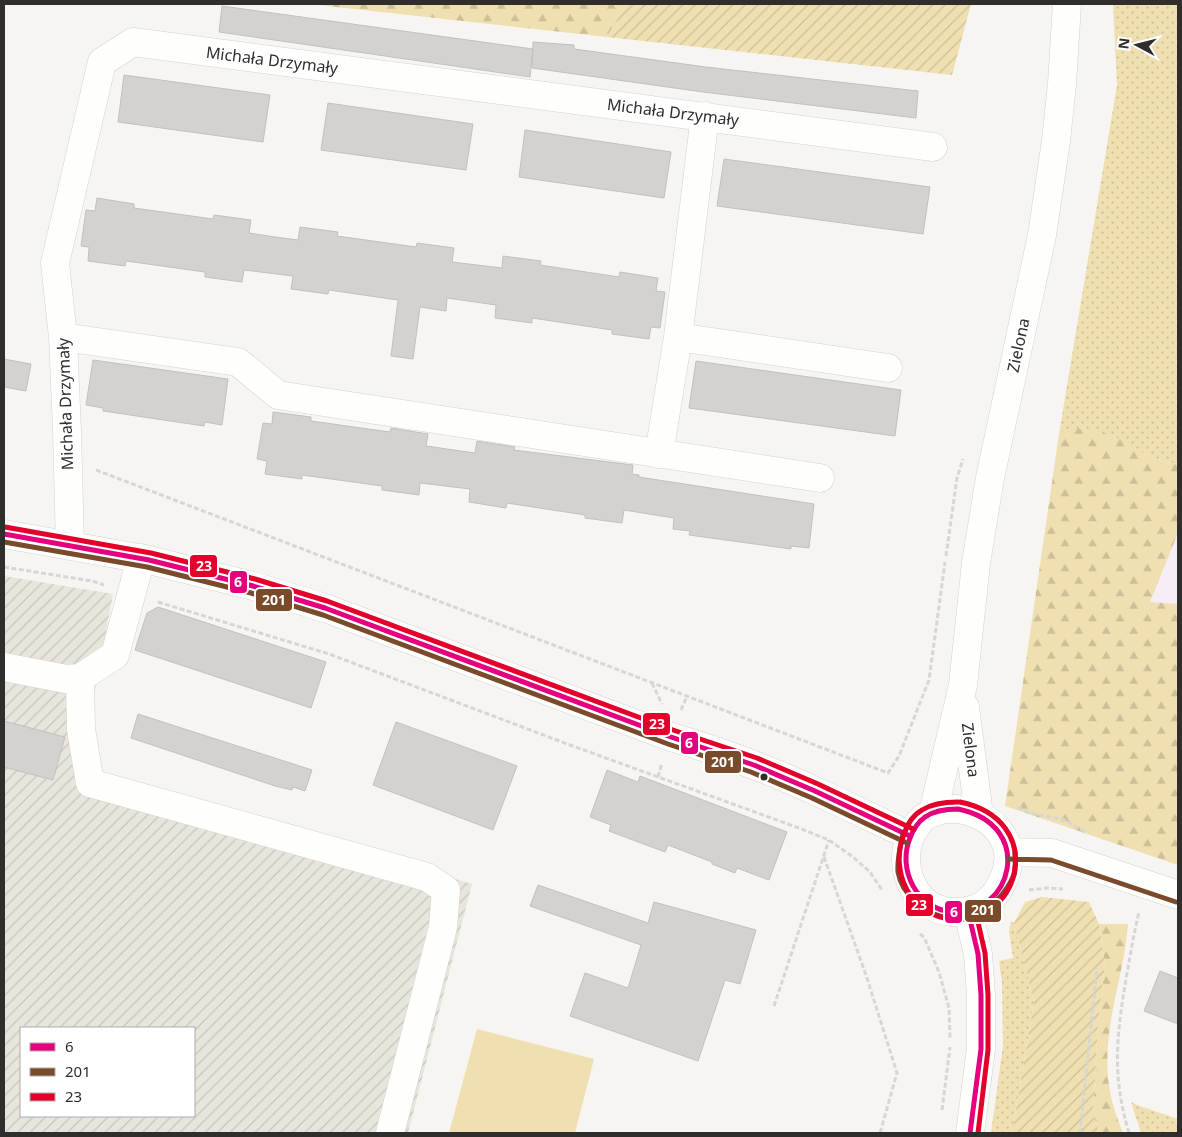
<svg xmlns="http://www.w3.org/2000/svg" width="1182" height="1137" font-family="'Noto Sans',sans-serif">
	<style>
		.commercial { fill: #f6edf6 }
		.industrial { fill: url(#industrial-furrows); fill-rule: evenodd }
		.grass { fill: url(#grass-dots) }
		.forest { fill: url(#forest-firs) }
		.garden { fill: url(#garden-furrows) }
		.pitch { fill: #efdfb1 }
		.building { fill: #d3d2cf; stroke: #c3c1be }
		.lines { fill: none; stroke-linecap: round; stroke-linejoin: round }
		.minor-casing { stroke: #d3d2ce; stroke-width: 29 }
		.path { stroke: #d6d6d5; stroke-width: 3; stroke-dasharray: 5 2.5; stroke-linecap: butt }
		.minor { stroke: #fefefd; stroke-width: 28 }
		.bus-1-casing { stroke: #fff; stroke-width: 9 }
		.bus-2-casing { stroke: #fff; stroke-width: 9 }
		.bus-3-casing { stroke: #fff; stroke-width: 9 }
		.bus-1 { stroke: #e5007d; stroke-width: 5 }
		.bus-2 { stroke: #7a4b2a; stroke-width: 5 }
		.bus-3 { stroke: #e4002b; stroke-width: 5 }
		.bus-dot { fill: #2f2e2c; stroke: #fff; stroke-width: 2 }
		.labels { text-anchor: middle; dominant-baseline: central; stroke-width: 4; stroke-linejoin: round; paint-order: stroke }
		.street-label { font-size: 16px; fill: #2f2e2c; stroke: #fff }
		.line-badge { stroke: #fff; stroke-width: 2 }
		.badge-label { font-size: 14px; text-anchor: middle; font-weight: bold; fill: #fff }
	</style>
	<defs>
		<pattern id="industrial-furrows" width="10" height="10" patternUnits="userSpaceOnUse" patternTransform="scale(1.25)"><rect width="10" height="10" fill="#e8e5dc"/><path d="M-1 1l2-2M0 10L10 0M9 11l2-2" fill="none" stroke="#c7c5bd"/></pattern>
		<pattern id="grass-dots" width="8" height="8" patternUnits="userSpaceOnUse" patternTransform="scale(1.25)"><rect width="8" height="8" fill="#efdfb1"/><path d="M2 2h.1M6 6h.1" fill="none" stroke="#cdc098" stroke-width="1.8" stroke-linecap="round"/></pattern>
		<pattern id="forest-firs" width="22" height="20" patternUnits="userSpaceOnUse" patternTransform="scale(1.25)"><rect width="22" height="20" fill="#efdfb1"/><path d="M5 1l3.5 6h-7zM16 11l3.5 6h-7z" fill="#cdc098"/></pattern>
		<pattern id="garden-furrows" width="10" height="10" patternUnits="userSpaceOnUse" patternTransform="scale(1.25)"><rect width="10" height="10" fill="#efdfb1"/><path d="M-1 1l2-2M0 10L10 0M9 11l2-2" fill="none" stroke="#cdc098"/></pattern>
	</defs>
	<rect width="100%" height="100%" fill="#f7f5f1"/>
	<!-- commercial -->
	<path class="commercial" d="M1178 533V604L1150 602Z"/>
	<!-- industrial -->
	<path class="industrial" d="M4 576 113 594 88 727 94 770 472 884 408 1133H4ZM21 1028H194V1116H21Z"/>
	<!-- grass -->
	<path class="grass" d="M1113 4H1178V464C1168 462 1158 461 1149 456 1120 440 1093 419 1059 434L1117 85Z
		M1011 922 1014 923 1034 1002 1012 1133H991L1003 1045 1002 982 999 961 1013 958 1009 931Z
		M1131 1102 1137 1105 1178 1119V1133H1141Z"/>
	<!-- forest -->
	<path class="forest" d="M309 4H626L607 37Z
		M1072 428 1096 429 1125 441 1149 456 1161 461 1178 464V533L1150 602 1178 604V865L1005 806 1059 434Z
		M1099 924H1128C1124 978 1101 1030 1109 1085 1111 1102 1117 1118 1123 1133H1100L1093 1115 1098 1022 1105 965Z"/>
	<!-- garden -->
	<path class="garden" d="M626 4H971L952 75 607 37Z
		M1042 897 1089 902 1099 924 1105 965 1098 1022 1093 1115 1100 1133H1012L1034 1002 1014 923 1025 902Z"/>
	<!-- pitch -->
	<path class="pitch" d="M477 1029 594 1059 575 1133H449Z"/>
	<!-- building -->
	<path class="building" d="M222 6 533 49 530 77 219 32Z
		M533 42 574 45V49L706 67 918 91 916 118 703 92 532 68Z
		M124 75 270 95 263 142 118 122Z
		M328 103 473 124 466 170 321 150Z
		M525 130 671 152 664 198 519 177Z
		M724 159 930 187 923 234 717 206Z
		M97 198 134 204V208L213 219 214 215 251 220 249 233 275 237 298 240 300 227 338 232 337 236 416 247 417 243 454 248 452 262 502 268 503 256 541 261 540 265 619 277 620 272 658 278 656 291 665 292 660 328 651 327 649 339 612 334V330L532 318V323L495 318 496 305 447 298 446 311 420 307 413 359 391 356 398 300 329 290 328 294 291 289 293 276 244 270 242 282 205 277V272L126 261 125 266 88 261 89 247 81 246 86 210 95 211Z
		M4 359 31 364 26 391 4 387Z
		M93 360 228 379 222 425 205 422 204 426 103 411V408L86 405Z
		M696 361 901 390 895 436 689 408Z
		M273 412 311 417V421L390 432 391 428 428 434 426 446 475 453 477 441 515 447 514 450 633 465 632 474 639 475V477L814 504 809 548 791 546V549L689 535 690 531 673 529 674 518 624 510 622 523 585 518V515L507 503 506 508 469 502 470 489 420 483 419 495 382 490V486L302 475V479L265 474 267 461 257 459 263 423 272 424Z
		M158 607 326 662 311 708 135 650 147 613Z
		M138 714 312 770 305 791 293 787 292 790 275 786 131 738Z
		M4 721 65 737 53 780 4 767Z
		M396 722 517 766 493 830 373 785Z
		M607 770 638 782 640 776 787 832 769 880 737 868 735 873 712 864V862L668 845 665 852 609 831 611 825 590 817Z
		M538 885 648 923 654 902 756 930 740 984 725 980 698 1061 570 1016 585 973 628 988 641 945 530 906Z
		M1160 971 1178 978V1024L1144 1011Z"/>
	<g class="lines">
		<!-- minor casing -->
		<g class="minor-casing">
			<path id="minor" d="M63 337 238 362 278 395 820 478
				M678 337 888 368
				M659 454 678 337 705 116
				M4 534 149 560 253 586 325 608 671 737C727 753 782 775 835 800 860 812 885 824 910 836
				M70 546 67 431 63 337 55 263 102 62 133 42 933 147
				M4 667 66 679 80 678 115 655 141 558
				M80 678 81 729 90 783 427 877 446 890 443 927 390 1133
				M965 707 979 815
				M958 809C976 812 995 821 1004 839 1016 861 1002 893 982 906 973 911 962 912 952 912 913 910 895 863 913 831 917 825 921 818 928 815 937 809 947 809 958 809Z
				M933 813 963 685 976 563 990 478 1042 235 1056 141 1062 84 1067 4
				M1008 852 1052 853 1178 895
				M968 911 978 954 981 995V1049L970 1133"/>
		</g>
		<!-- path -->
		<path class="path" d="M96 470 888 773 899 756 929 680 945 562
			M946 556 957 478 963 459
			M4 567 92 581 104 585
			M158 602 329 654 570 745 799 828 829 840 853 857 870 872 882 890
			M652 683 662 704
			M681 710 687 696
			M658 777 662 763
			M1018 807 1029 813 1065 820 1086 833
			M824 857 866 975 897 1073 880 1133
			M1029 890 1047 888 1063 889
			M920 934 924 937 939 972 949 1008 950 1038
			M774 1006 829 840
			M942 1110 950 1047
			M1080 1133 1097 968
			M1129 1133C1111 1073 1117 1033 1127 973 1131 952 1134 932 1139 912"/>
		<!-- minor -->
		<use href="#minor" class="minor"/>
		<!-- bus-1 casing -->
		<g class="bus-1-casing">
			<path id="bus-1" d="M4 534 149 560 253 586 325 608 671 737 754 765 815 791 910 836
				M958 809C1037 825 1012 917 952 912 917 909 897 870 910 838 913 830 918 822 925 817 935 810 946 809 958 809Z
				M968 911 978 954 981 995V1049L970 1133"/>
		</g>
		<!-- bus-2 casing -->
		<g class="bus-2-casing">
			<path id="bus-2" d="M4 542 147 567 251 593 323 615 668 744 751 772 812 798 907 843
				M903 834C900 847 897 859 898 872 900 883 907 894 915 901 950 935 997 915 1014 875 1016 868 1015 859 1015 852
				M1008 859 1051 860 1176 902"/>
		</g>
		<!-- bus-3 casing -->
		<g class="bus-3-casing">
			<path id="bus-3" d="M5 527 151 553 255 579 327 601 673 730 757 758 818 784 913 829
				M958 802C945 802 933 803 922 810 913 815 907 825 904 834 889 871 910 916 952 919 1021 925 1048 820 960 802
				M975 909 985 953 988 995V1050L978 1133"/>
		</g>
		<!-- bus-1 -->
		<use href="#bus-1" class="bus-1"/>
		<!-- bus-2 -->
		<use href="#bus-2" class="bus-2"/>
		<!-- bus-3 -->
		<use href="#bus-3" class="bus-3"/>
	</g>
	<!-- markers -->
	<circle class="bus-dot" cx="764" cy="777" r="4.5"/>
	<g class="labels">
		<!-- street labels -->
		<g class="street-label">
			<text transform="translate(272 60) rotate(7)">Michała Drzymały</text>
			<text transform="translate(673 112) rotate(7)">Michała Drzymały</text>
			<text transform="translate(1018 345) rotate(-78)">Zielona</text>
			<text transform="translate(65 404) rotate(-92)">Michała Drzymały</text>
			<text transform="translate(971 750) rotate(83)">Zielona</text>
		</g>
	</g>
	<g class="line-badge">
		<rect x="189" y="554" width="29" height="24" rx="5" fill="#e4002b"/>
		<rect x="229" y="570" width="19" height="24" rx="5" fill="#e5007d"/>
		<rect x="255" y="588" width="38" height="24" rx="5" fill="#7a4b2a"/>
		<rect x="642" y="712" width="29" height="24" rx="5" fill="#e4002b"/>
		<rect x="680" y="731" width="19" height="24" rx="5" fill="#e5007d"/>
		<rect x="704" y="750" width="38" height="24" rx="5" fill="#7a4b2a"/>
		<rect x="905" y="893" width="29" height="24" rx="5" fill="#e4002b"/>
		<rect x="964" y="899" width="38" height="24" rx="5" fill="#7a4b2a"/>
		<rect x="944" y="900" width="19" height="24" rx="5" fill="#e5007d"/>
	</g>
	<g class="badge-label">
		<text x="204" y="571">23</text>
		<text x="238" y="587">6</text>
		<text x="274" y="605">201</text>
		<text x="657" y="729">23</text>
		<text x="689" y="748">6</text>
		<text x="723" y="767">201</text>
		<text x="919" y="910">23</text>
		<text x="983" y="915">201</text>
		<text x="954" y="917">6</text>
	</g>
	<!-- border -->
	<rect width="1182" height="1137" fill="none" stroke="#2f2e2c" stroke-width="10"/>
	<!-- legend -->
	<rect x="20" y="1027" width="175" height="90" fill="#ffffff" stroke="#acabab"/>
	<rect x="30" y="1043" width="25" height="8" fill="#e5007d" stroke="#acabab"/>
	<text x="65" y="1052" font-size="15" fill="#2f2e2c">6</text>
	<rect x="30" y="1068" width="25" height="8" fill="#7a4b2a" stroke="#acabab"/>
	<text x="65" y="1077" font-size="15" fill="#2f2e2c">201</text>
	<rect x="30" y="1093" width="25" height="8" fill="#e4002b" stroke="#acabab"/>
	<text x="65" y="1102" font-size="15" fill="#2f2e2c">23</text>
	<!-- north arrow -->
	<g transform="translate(1137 45) rotate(277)" stroke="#ffffff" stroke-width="4" paint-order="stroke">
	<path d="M0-4L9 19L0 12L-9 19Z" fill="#2f2e2c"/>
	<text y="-8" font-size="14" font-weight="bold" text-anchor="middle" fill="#2f2e2c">N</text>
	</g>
</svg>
